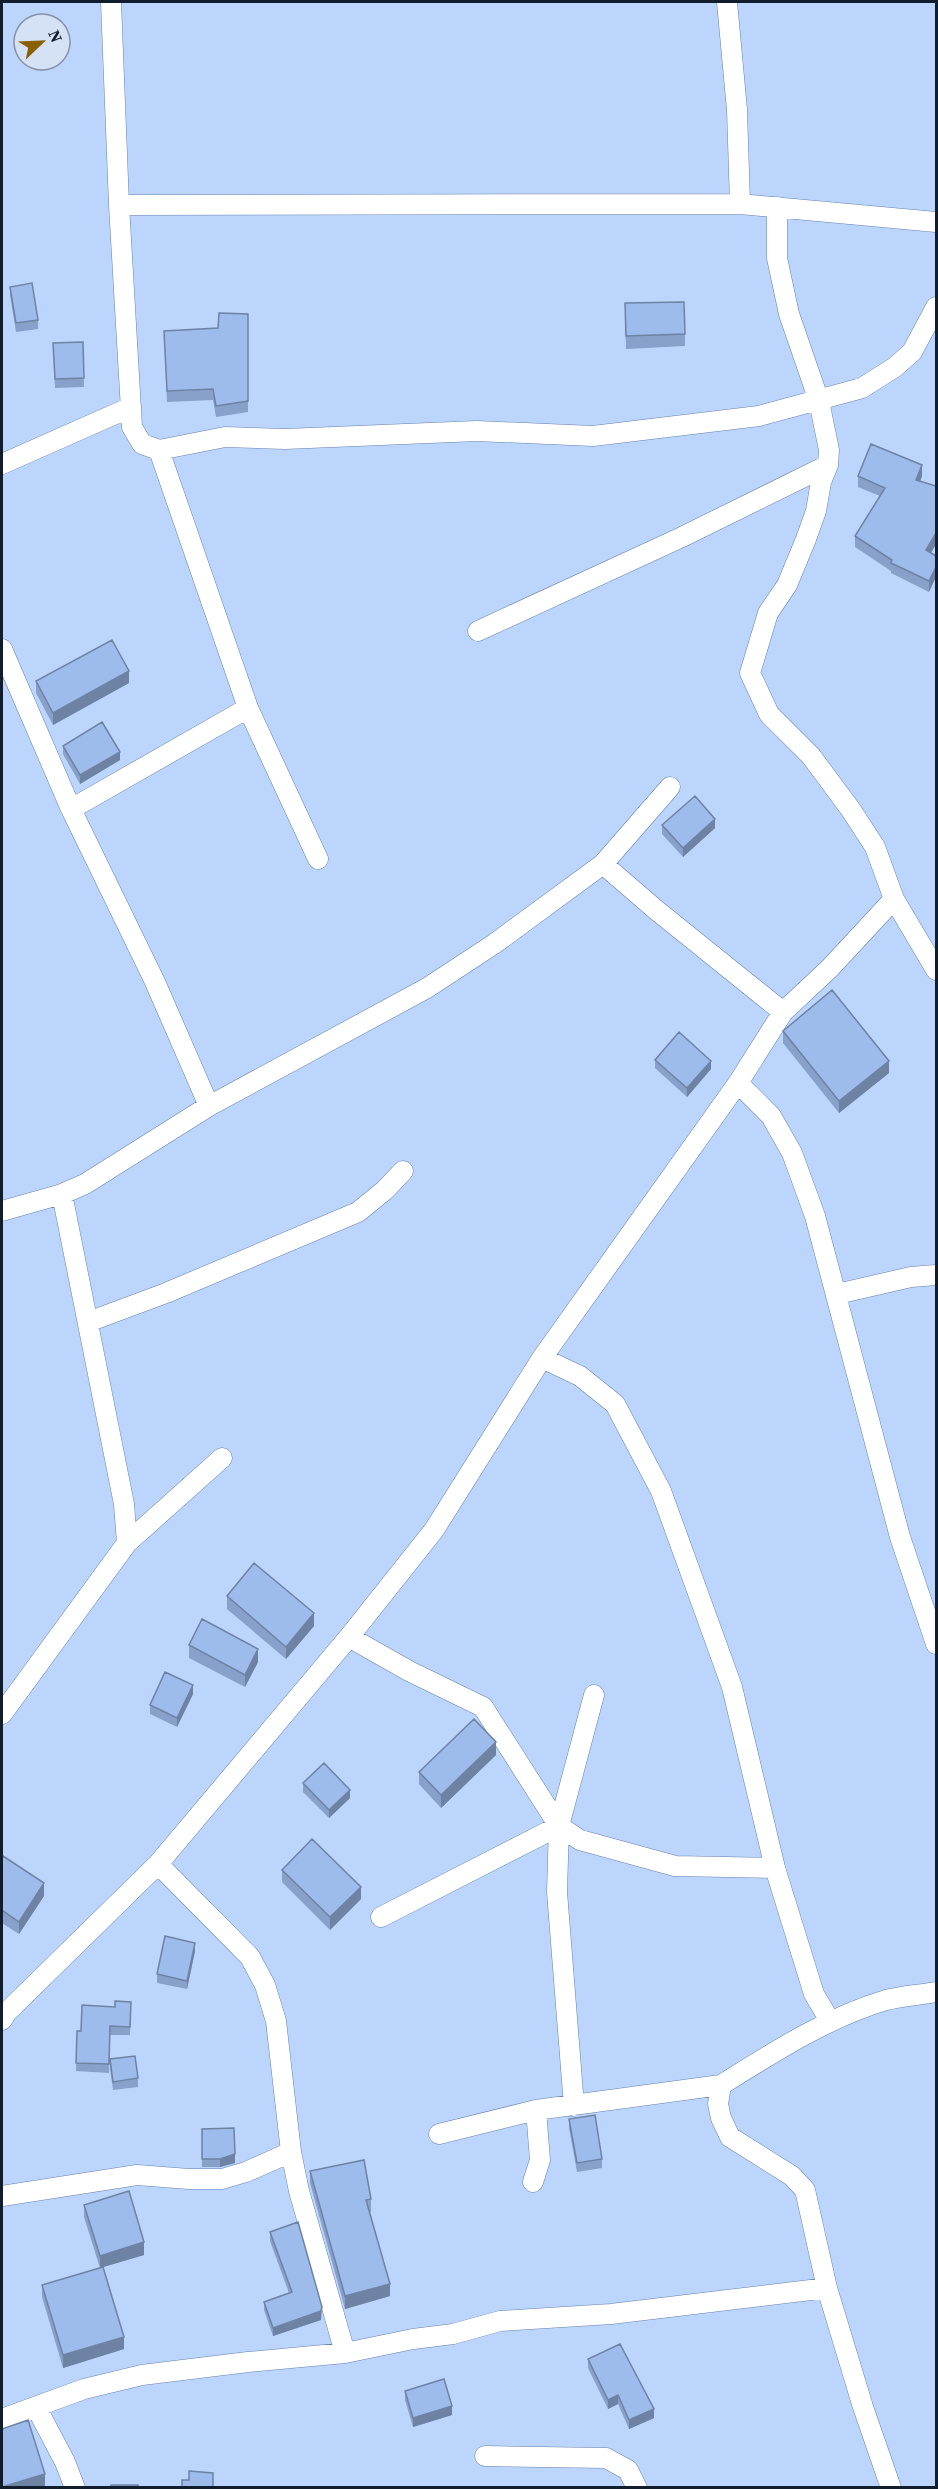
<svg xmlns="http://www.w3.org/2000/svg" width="938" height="2489" font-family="'Source Serif 4',serif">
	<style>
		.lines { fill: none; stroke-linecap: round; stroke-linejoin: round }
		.minor-casing { stroke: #6581ae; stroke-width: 21 }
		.minor { stroke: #fff; stroke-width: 20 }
		.wall { fill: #87a1ca }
		.shaded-wall { fill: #6e83a4 }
		.building { fill: #9dbbeb; stroke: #6e83a4; stroke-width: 1.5 }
	</style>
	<rect width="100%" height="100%" fill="#bcd5fc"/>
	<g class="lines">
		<!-- minor casing -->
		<g class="minor-casing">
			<path id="minor" d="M111 2 119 205 132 427 142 444 159 450 225 437 285 439 477 431 593 436 759 416 862 388 895 367 912 352 936 307
				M727 2 737 110 740 204
				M119 205 740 204 936 222
				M777 207V258L789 314 819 401 829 450 828 465 821 482 816 511 806 539 787 585 768 613 750 673 769 714 811 756 851 810 875 847 894 899 936 970
				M159 450 248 708 318 859
				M2 464 131 407
				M478 631 682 537 828 465
				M2 649 71 809 155 982 209 1106
				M71 809 248 708
				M603 864 655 909 783 1012
				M738 1083 771 1116 792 1153 815 1216 900 1537 936 1644
				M62 1194 124 1504 127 1543
				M2 1211 62 1194 85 1184 209 1106 427 988 494 944 603 864 670 787
				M837 1294 911 1277 936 1275
				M88 1322 166 1293 358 1212 385 1190 403 1171
				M542 1358 580 1376 615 1404 661 1491 732 1687 775 1868 814 1994 830 2021
				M349 1637 409 1671 483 1707 559 1826 580 1840 675 1866 775 1868
				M2 1714 127 1543 222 1458
				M158 1864 250 1957 265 1985 276 2021 291 2152 299 2191 345 2353
				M381 1917 559 1826
				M2 2020 7 2012 158 1864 349 1637 434 1530 542 1358 738 1083 783 1012 830 968 894 899
				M574 2106 557 1892 559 1826 594 1695
				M439 2134 536 2110 721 2085
				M533 2182 540 2160 536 2110
				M2 2196 137 2175 189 2179H222L246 2172 291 2152
				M36 2407 65 2462 75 2488
				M2 2419 84 2389 142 2375 248 2362 345 2353 413 2339 453 2334 500 2321 611 2314 827 2288
				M485 2456 606 2458 628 2470 637 2488
				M891 2488 863 2407 827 2288 805 2190 792 2176 730 2137 721 2118 718 2104 721 2085C774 2052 826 2018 886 2000 902 1996 920 1995 936 1992"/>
		</g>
		<!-- minor -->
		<use href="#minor" class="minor"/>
	</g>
	<!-- wall -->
	<path class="wall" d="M10 287 38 320V329L16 332 10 295Z
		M248 314V412L216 417 213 400 167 402 164 331 218 328Z
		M625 316 685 334V346L626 349Z
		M83 342 84 387 55 388 53 343Z
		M858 476H922L920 481 936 544 931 553 929 592 891 573V571L855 547V536L880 496 858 487Z
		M36 681 129 683 53 725 36 693Z
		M63 746 120 760 80 784 63 754Z
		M662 825 715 828 683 857 662 834Z
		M783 1031 889 1073 839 1113 783 1043Z
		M655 1060 711 1069 687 1097 655 1068Z
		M227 1596 314 1626 286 1659 227 1609Z
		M189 1645 258 1662 245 1687 189 1658Z
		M193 1694 177 1727 150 1714V1705Z
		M496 1755 441 1808 419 1784V1772Z
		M303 1783 350 1798 329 1818 303 1792Z
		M2 1859 44 1896 19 1934 2 1923Z
		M282 1870 361 1899 330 1930 282 1882Z
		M195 1951 187 1989 157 1983V1974Z
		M131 2002 130 2035H110L109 2073 76 2071 77 2031H81L115 2007Z
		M110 2059 138 2078V2087L113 2090 110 2068Z
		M569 2119 602 2159V2168L577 2172 569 2128Z
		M202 2129 235 2163 220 2167H202Z
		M310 2171 371 2199V2212H369L390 2296 345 2309 310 2183Z
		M84 2205 144 2255 103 2267 124 2349 63 2368 42 2297V2285L100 2268 84 2217Z
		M270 2232 321 2320 273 2336 264 2310V2302L289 2293 270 2241Z
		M588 2359 654 2418 629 2429 618 2404 608 2409 588 2368Z
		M405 2391 452 2415 413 2427 405 2400Z"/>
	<!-- shaded-wall -->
	<path class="shaded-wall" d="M922 465V476L916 491V480Z
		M936 533V544L926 561V550Z
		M936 567V577L929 592V581Z
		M129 671V683L53 725V713Z
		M120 752V760L80 784V775Z
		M715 819V828L683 857V848Z
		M711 1061V1069L687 1097V1088Z
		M889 1061V1073L839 1113V1101Z
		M314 1613V1626L286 1659V1647Z
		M258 1649V1662L245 1687V1675Z
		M193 1685V1694L177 1727V1718Z
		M496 1742V1755L441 1808V1795Z
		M350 1790V1798L329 1818V1810Z
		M44 1883V1896L19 1934V1922Z
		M361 1887V1899L330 1930V1917Z
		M195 1943V1951L187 1989V1981Z
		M235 2154V2163L220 2167V2159Z
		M144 2242V2255L100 2268V2256Z
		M390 2284V2296L345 2309V2296Z
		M322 2307 321 2320 273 2336V2328Z
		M124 2337V2349L63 2368V2355Z
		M618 2395V2404L608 2409V2400Z
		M452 2406V2415L413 2427V2418Z
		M654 2409V2418L629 2429V2420Z
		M45 2474V2487H3Z"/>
	<!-- building -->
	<path class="building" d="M32 283 38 320 16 323 10 287Z
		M684 302 685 334 626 336 625 303Z
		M219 313 248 314V401L216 406 213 389 167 391 164 331 218 328Z
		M83 342 84 378 55 379 53 343Z
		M871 444 922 465 916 480 936 486V533L926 550 936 556V567L929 581 891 563 892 560 855 536 885 488 858 476Z
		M112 640 129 671 53 713 36 681Z
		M102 722 120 752 80 775 63 746Z
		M695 796 715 819 683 848 662 825Z
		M832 990 889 1061 839 1101 783 1031Z
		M679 1032 711 1061 687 1088 655 1060Z
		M254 1563 314 1613 286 1647 227 1596Z
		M202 1619 258 1649 245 1675 189 1645Z
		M165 1672 193 1685 177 1718 150 1705Z
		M474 1719 496 1742 441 1795 419 1772Z
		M324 1763 350 1790 329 1810 303 1783Z
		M312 1839 361 1887 330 1917 282 1870Z
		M3 1856 44 1883 19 1922 2 1910V1859Z
		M165 1936 195 1943 187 1981 157 1974Z
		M115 2001 131 2002 130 2027 110 2026 109 2064 76 2063 77 2031H81L82 2005 115 2007Z
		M135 2056 138 2078 113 2082 110 2059Z
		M595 2115 602 2159 577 2163 569 2119Z
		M234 2128 235 2154 220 2159H202V2129Z
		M364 2160 371 2199 366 2200 390 2284 345 2296 310 2171Z
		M129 2191 144 2242 100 2256 84 2205Z
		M298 2222 322 2307 321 2311 273 2328 264 2302 292 2292 270 2232Z
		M103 2267 124 2337 63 2355 42 2285Z
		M620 2344 654 2409 629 2420 618 2395 608 2400 588 2359Z
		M444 2379 452 2406 413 2418 405 2391Z
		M28 2420 45 2474 2 2487V2429Z
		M189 2471 213 2473V2487H182V2480H189Z
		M111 2485H138V2487H111Z"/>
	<!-- border -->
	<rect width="938" height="2489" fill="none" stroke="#111c2d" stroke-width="6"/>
	<!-- north arrow -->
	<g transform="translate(42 42) rotate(67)"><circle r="28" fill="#d5e1f5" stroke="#8792a5" stroke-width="1.5"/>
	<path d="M0-4.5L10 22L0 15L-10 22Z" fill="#896000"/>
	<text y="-9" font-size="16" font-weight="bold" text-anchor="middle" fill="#111c2d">N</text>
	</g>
</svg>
